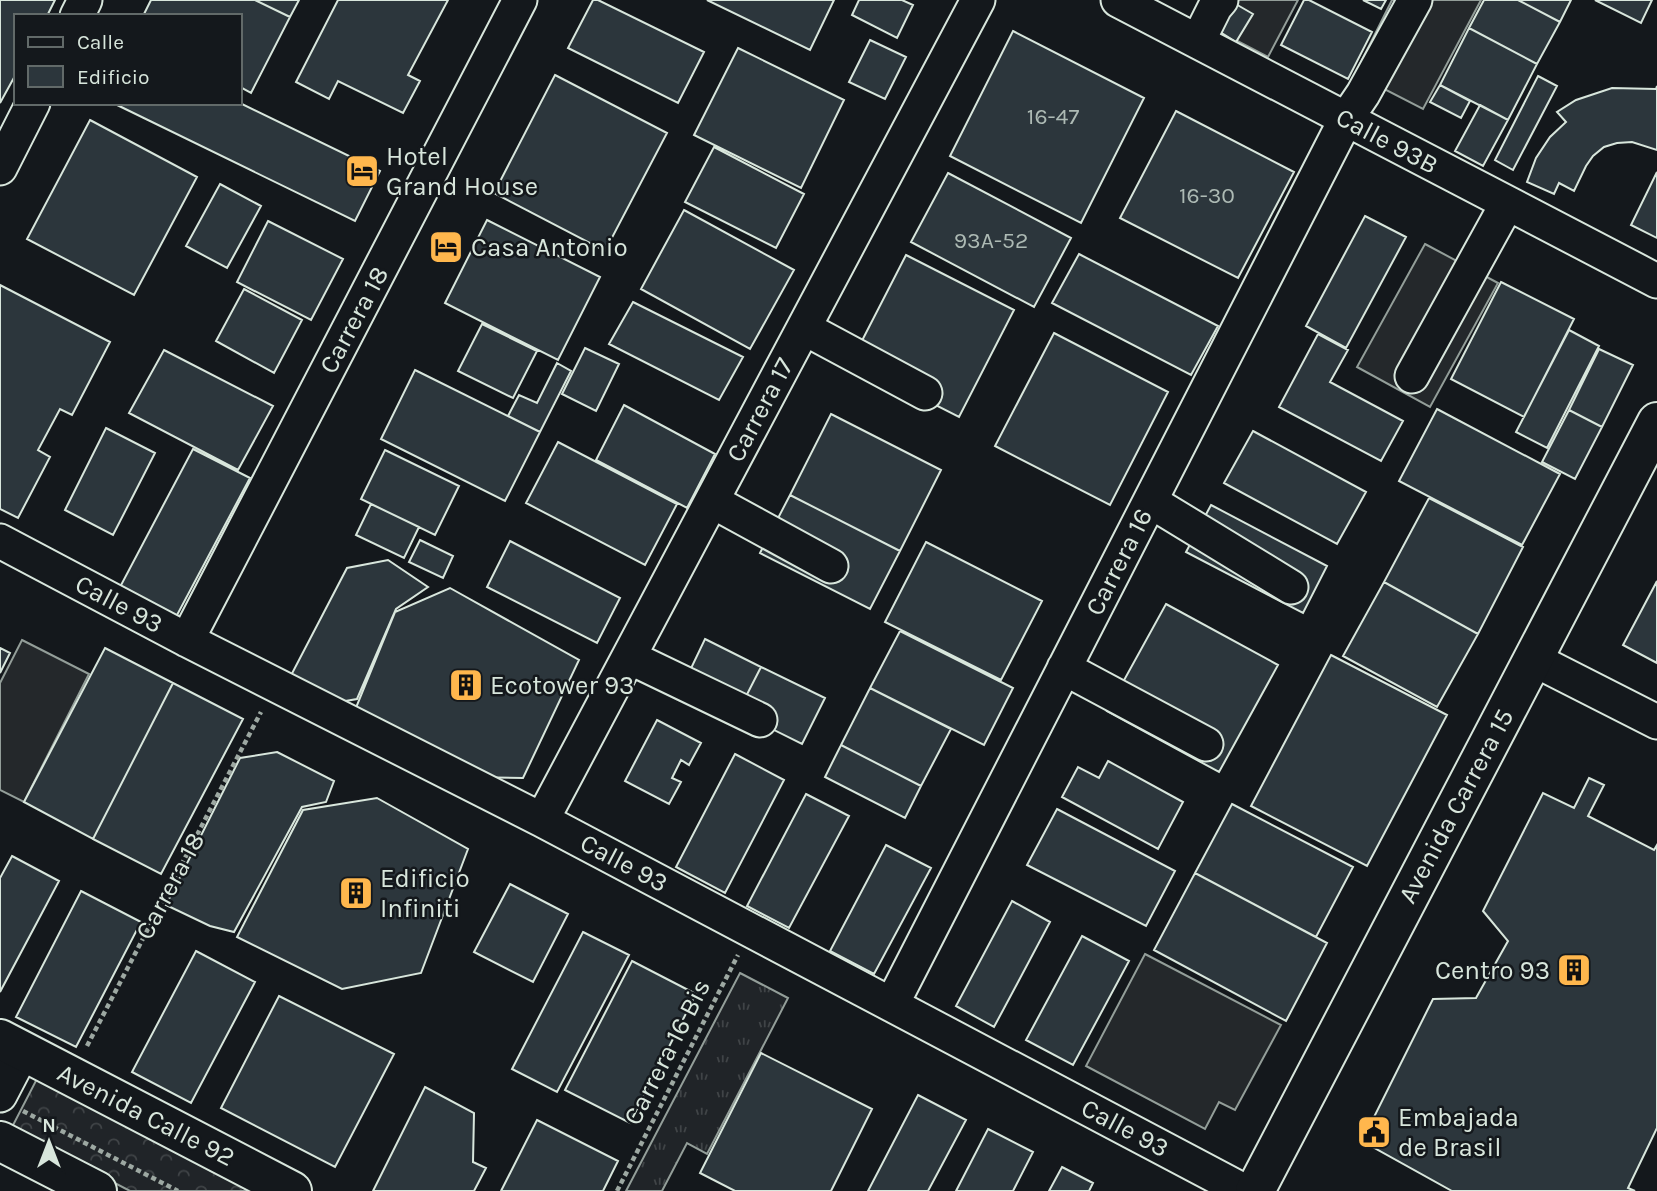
<svg xmlns="http://www.w3.org/2000/svg" width="1657" height="1191" font-family="Karla,sans-serif">
	<style>
		.grass { fill: url(#grass-tufts); stroke: #939e99; stroke-width: 2 }
		.forest { fill: url(#forest-crowns); stroke: #939e99; stroke-width: 2 }
		.parking { fill: #24282b; stroke: #939e99; stroke-width: 2 }
		.building { fill: #2c363c; stroke: #d8e6dc; stroke-width: 2 }
		.lines { fill: none; stroke-linecap: round; stroke-linejoin: round }
		.minor-casing { stroke: #d8e6dc; stroke-width: 37 }
		.major-casing { stroke: #d8e6dc; stroke-width: 42 }
		.path { stroke: #9da8a2; stroke-width: 4.5; stroke-dasharray: 5 3.5; stroke-linecap: butt }
		.minor { stroke: #14181c; stroke-width: 33 }
		.major { stroke: #14181c; stroke-width: 38 }
		.labels { text-anchor: middle; dominant-baseline: central; stroke-width: 5; stroke-linejoin: round; paint-order: stroke }
		.number-label { font-size: 23px; fill: #adbab4 }
		.street-label { font-size: 26px; fill: #d8e6dc; stroke: #14181c }
		.poi-label { font-size: 26px; fill: #d8e6dc; stroke: #14181c; text-anchor: start }
	</style>
	<defs>
		<pattern id="grass-tufts" width="24" height="20" patternUnits="userSpaceOnUse" patternTransform="scale(1.75)"><rect width="24" height="20" fill="#202428"/><path d="M3 7l-1-3M5 7V3M7 7l1-3M15 17l-1-3M17 17v-4M19 17l1-3" fill="none" stroke="#404447"/></pattern>
		<pattern id="forest-crowns" width="20" height="18" patternUnits="userSpaceOnUse" patternTransform="scale(1.75)"><rect width="20" height="18" fill="#202428"/><path d="M2 6a3 3 0 1 1 6 0M12 15a3 3 0 1 1 6 0" fill="none" stroke="#404447"/></pattern>
	</defs>
	<rect width="100%" height="100%" fill="#14181c"/>
	<!-- grass -->
	<path class="grass" d="M740 973 788 998 707 1154 687 1143 662 1191H626Z"/>
	<!-- forest -->
	<path class="forest" d="M41 1071 271 1191H130L11 1129Z"/>
	<!-- parking -->
	<path class="parking" d="M1210 0H1298L1268 57 1199 21Z
		M1392 0H1481L1423 109 1355 74Z
		M1425 244 1498 283 1430 407 1357 367Z
		M22 640 89 674 24 802 0 790V683Z
		M1145 954 1281 1025 1235 1110 1219 1102 1205 1129 1086 1066Z"/>
	<!-- building -->
	<path class="building" d="M0 0H55L47 16H16V74L0 103Z
		M151 0H255L290 17 251 93 240 87V16H143Z
		M255 0H299L290 17Z
		M338 0H448L408 75 420 81 403 113 338 81 329 99 296 82Z
		M593 0H598L704 52 678 103 568 48Z
		M707 0H834L810 50Z
		M859 0H902L913 5 897 38 852 15Z
		M1304 0H1309L1372 32 1348 79 1281 45Z
		M1363 0H1386L1381 9Z
		M1484 0H1518L1560 22 1537 64 1469 28Z
		M1518 0H1571L1560 22Z
		M1595 0H1652L1641 23Z
		M1234 3 1253 14 1236 42 1217 30Z
		M1469 28 1537 64 1508 120 1440 85Z
		M1013 31 1144 98 1081 223 950 156Z
		M870 40 906 57 885 99 849 82Z
		M738 48 844 100 801 188 694 135Z
		M555 75 667 133 605 251 494 193Z
		M1538 76 1557 86 1513 170 1495 160Z
		M1440 85 1470 101 1461 118 1430 102Z
		M1657 86V150L1632 142 1617 143 1604 147 1593 156 1586 166 1574 191 1559 183 1554 194 1527 182 1536 158 1550 137 1566 122 1557 112 1576 100 1612 88 1656 89Z
		M113 103H240L380 171 355 221Z
		M1480 105 1508 120 1483 166 1455 151Z
		M1176 111 1294 172 1238 278 1120 218Z
		M90 120 197 177 134 295 27 239Z
		M714 147 804 194 776 248 685 202Z
		M1657 172V238L1631 225Z
		M948 173 1071 238 1034 307 911 242Z
		M220 184 261 206 227 268 186 246Z
		M684 210 794 270 750 349 641 289Z
		M1365 216 1406 237 1346 348 1306 326Z
		M487 220 600 277 558 360 445 303Z
		M268 221 343 259 311 320 237 282Z
		M1079 254 1218 326 1191 375 1052 303Z
		M906 255 1014 310 959 417 851 362Z
		M1501 282 1574 319 1524 417 1451 379Z
		M0 285 110 342 72 415 60 409 38 450 50 457 18 518 0 509Z
		M244 289 302 320 274 373 216 341Z
		M633 302 743 357 719 400 609 344Z
		M482 324 537 351 513 398 458 371Z
		M1569 330 1599 346 1547 448 1516 432Z
		M1054 333 1168 392 1110 505 995 446Z
		M1318 334 1348 350 1330 382 1403 421 1381 461 1279 407Z
		M585 348 619 364 596 411 562 394Z
		M1599 349 1633 365 1602 427 1569 410Z
		M164 350 273 406 238 470 129 413Z
		M557 363 571 371 540 432 508 416 519 395 537 403Z
		M415 370 540 432 505 501 381 439Z
		M624 405 715 454 687 508 596 460Z
		M1437 409 1560 474 1522 545 1399 481Z
		M1569 410 1602 427 1575 479 1542 462Z
		M831 414 941 470 900 551 790 495Z
		M106 428 155 453 113 535 65 510Z
		M1253 431 1366 492 1337 544 1224 483Z
		M558 442 677 504 645 565 526 503Z
		M193 449 250 478 176 617 120 587Z
		M385 450 459 486 435 535 361 499Z
		M790 495 900 551 870 609 760 553Z
		M1429 498 1523 547 1478 634 1384 582Z
		M371 504 419 527 404 558 356 535Z
		M1211 505 1327 566 1303 613 1186 552Z
		M420 540 453 556 443 578 409 562Z
		M510 541 620 598 597 643 487 587Z
		M926 542 1042 601 1001 680 885 622Z
		M388 560 428 587 396 609 357 699 328 704 287 683 347 568Z
		M1657 581V663L1623 645Z
		M1384 582 1478 634 1437 707 1343 656Z
		M450 588 579 660 523 778 467 777 355 710 395 612Z
		M1166 604 1278 665 1219 772 1107 711Z
		M900 631 1013 688 984 745 870 688Z
		M705 639 761 667 738 712 683 685Z
		M0 648 10 653 0 673Z
		M105 648 173 683 93 839 24 802Z
		M1331 655 1447 715 1367 866 1251 806Z
		M761 667 825 698 802 744 738 712Z
		M173 683 243 719 161 874 93 839Z
		M870 688 951 729 921 786 841 745Z
		M657 720 701 743 689 765 681 760 672 778 681 782 669 804 625 781Z
		M841 745 921 786 905 818 825 777Z
		M277 752 334 781 326 802 302 807 234 932 210 926 166 905 240 758Z
		M735 754 784 780 725 893 676 867Z
		M1108 761 1183 802 1158 849 1062 797 1078 767 1099 778Z
		M1589 778 1604 785 1588 816 1654 850 1657 845V1128L1628 1188 1635 1191H1452L1362 1141 1433 999 1476 998 1508 941 1483 911 1543 793 1574 808Z
		M806 794 849 816 789 928 747 906Z
		M377 798 468 849 421 973 342 989 237 937 303 810Z
		M1232 804 1353 867 1316 937 1195 873Z
		M1057 809 1175 871 1146 926 1027 865Z
		M886 845 931 868 874 974 830 951Z
		M12 856 59 881 0 992V878Z
		M1195 873 1327 943 1286 1021 1154 950Z
		M510 884 568 914 533 982 474 952Z
		M81 891 141 922 76 1047 16 1017Z
		M1012 901 1050 922 994 1027 956 1006Z
		M583 932 629 955 557 1092 512 1069Z
		M1082 936 1129 961 1073 1065 1026 1040Z
		M196 951 255 982 191 1103 132 1072Z
		M632 961 696 994 630 1123 565 1090Z
		M279 996 394 1054 335 1167 221 1108Z
		M761 1053 872 1109 831 1191H735L700 1173Z
		M425 1087 474 1113 473 1162 486 1168 474 1191H373Z
		M918 1095 966 1120 928 1191H868Z
		M537 1120 618 1161 603 1191H501Z
		M988 1129 1033 1152 1013 1191H956Z
		M1062 1167 1093 1183 1089 1191H1049Z"/>
	<g class="lines">
		<!-- minor casing -->
		<g class="minor-casing">
			<path id="minor" d="M1118 0 1657 281
				M77 16 85 0
				M1198 41 1215 7 1221 0
				M0 168 33 103
				M804 328 925 393
				M1412 376 1507 204
				M712 501 831 566
				M1150 501 1291 587
				M0 541 187 640 542 820 1244 1191
				M187 640 520 0
				M629 657 760 720
				M1533 659 1657 722
				M1064 668 1206 744
				M542 820 978 0
				M892 1004 1346 119 1363 94 1415 0
				M0 1095 23 1051"/>
		</g>
		<!-- major casing -->
		<g class="major-casing">
			<path id="major" d="M0 1039 292 1191
				M0 1141 97 1191
				M1255 1191 1657 422"/>
		</g>
		<!-- path -->
		<path class="path" d="M87 1046 261 712
			M23 1111 178 1191
			M617 1191 738 955"/>
		<!-- minor -->
		<use href="#minor" class="minor"/>
		<!-- major -->
		<use href="#major" class="major"/>
	</g>
	<!-- icons -->
	<defs>
		<g id="hotel-square" transform="scale(1.75)"><rect x="-9" y="-9" width="18" height="18" rx="4" fill="#ffb74d" stroke="#14181c"/><path d="M-6-4.5h1.5V1H6V5H4.5V3h-9V5H-6ZM-4 0a1.8 1.8 0 1 1 3.6 0ZM.5 0V-2.5h3Q6-2.5 6 0Z" fill="#111"/></g>
		<g id="building-square" transform="scale(1.75)"><rect x="-9" y="-9" width="18" height="18" rx="4" fill="#ffb74d" stroke="#14181c"/><path d="M-4-6H4V6H1V3H-1V6H-4ZM-2.5-4.3h1.7v1.8h-1.7ZM.8-4.3h1.7v1.8H.8ZM-2.5-1h1.7V.8h-1.7ZM.8-1h1.7V.8H.8Z" fill="#111"/></g>
		<g id="civic-square" transform="scale(1.75)"><rect x="-9" y="-9" width="18" height="18" rx="4" fill="#ffb74d" stroke="#14181c"/><path d="M-.6-6.5H3V-4.5H.6V-3L4-1V1h2V6H-6V1h2V-1L-.6-3ZM-1.2 2.5V6h2.4V2.5Z" fill="#111"/></g>
	</defs>
	<g fill-rule="evenodd">
		<use href="#hotel-square" x="362" y="171"/>
		<use href="#hotel-square" x="446" y="247"/>
		<use href="#building-square" x="466" y="685"/>
		<use href="#building-square" x="356" y="893"/>
		<use href="#building-square" x="1574" y="970"/>
		<use href="#civic-square" x="1374" y="1132"/>
	</g>
	<g class="labels">
		<!-- number labels -->
		<g class="number-label">
			<text x="1053" y="116">16-47</text>
			<text x="1207" y="195">16-30</text>
			<text x="991" y="240">93A-52</text>
		</g>
		<!-- street labels -->
		<g class="street-label">
			<text transform="translate(1387 141) rotate(28)">Calle 93B</text>
			<text transform="translate(354 320) rotate(-62)">Carrera 18</text>
			<text transform="translate(760 410) rotate(-62)">Carrera 17</text>
			<text transform="translate(1119 562) rotate(-63)">Carrera 16</text>
			<text transform="translate(119 604) rotate(28)">Calle 93</text>
			<text transform="translate(1456 806) rotate(-62)">Avenida Carrera 15</text>
			<text transform="translate(624 863) rotate(28)">Calle 93</text>
			<text transform="translate(170 886) rotate(-62)">Carrera 18</text>
			<text transform="translate(667 1052) rotate(-63)">Carrera 16 Bis</text>
			<text transform="translate(146 1115) rotate(27)">Avenida Calle 92</text>
			<text transform="translate(1125 1128) rotate(28)">Calle 93</text>
		</g>
		<!-- poi labels -->
		<g class="poi-label">
			<text x="386" y="156">Hotel<tspan x="386" dy="30">Grand House</tspan></text>
			<text x="471" y="247">Casa Antonio</text>
			<text x="490" y="685">Ecotower 93</text>
			<text x="380" y="878">Edificio<tspan x="380" dy="30">Infiniti</tspan></text>
			<text x="1550" y="970" text-anchor="end">Centro 93</text>
			<text x="1398" y="1117">Embajada<tspan x="1398" dy="30">de Brasil</tspan></text>
		</g>
	</g>
	<!-- legend -->
	<rect x="14" y="14" width="228" height="91" fill="#14181c" stroke="#626a69" stroke-width="2"/>
	<rect x="28" y="37" width="35" height="10" fill="#14181c" stroke="#626a69" stroke-width="2"/>
	<text x="77" y="49" font-size="21" fill="#d8e6dc">Calle</text>
	<rect x="28" y="66" width="35" height="21" fill="#2c363c" stroke="#626a69" stroke-width="2"/>
	<text x="77" y="84" font-size="21" fill="#d8e6dc">Edificio</text>
	<!-- north arrow -->
	<g transform="translate(49 1142)" stroke="#14181c" stroke-width="5" paint-order="stroke">
	<path d="M0-5L12 26L0 18L-12 26Z" fill="#d8e6dc"/>
	<text y="-10" font-size="19" font-weight="bold" text-anchor="middle" fill="#d8e6dc">N</text>
	</g>
</svg>
